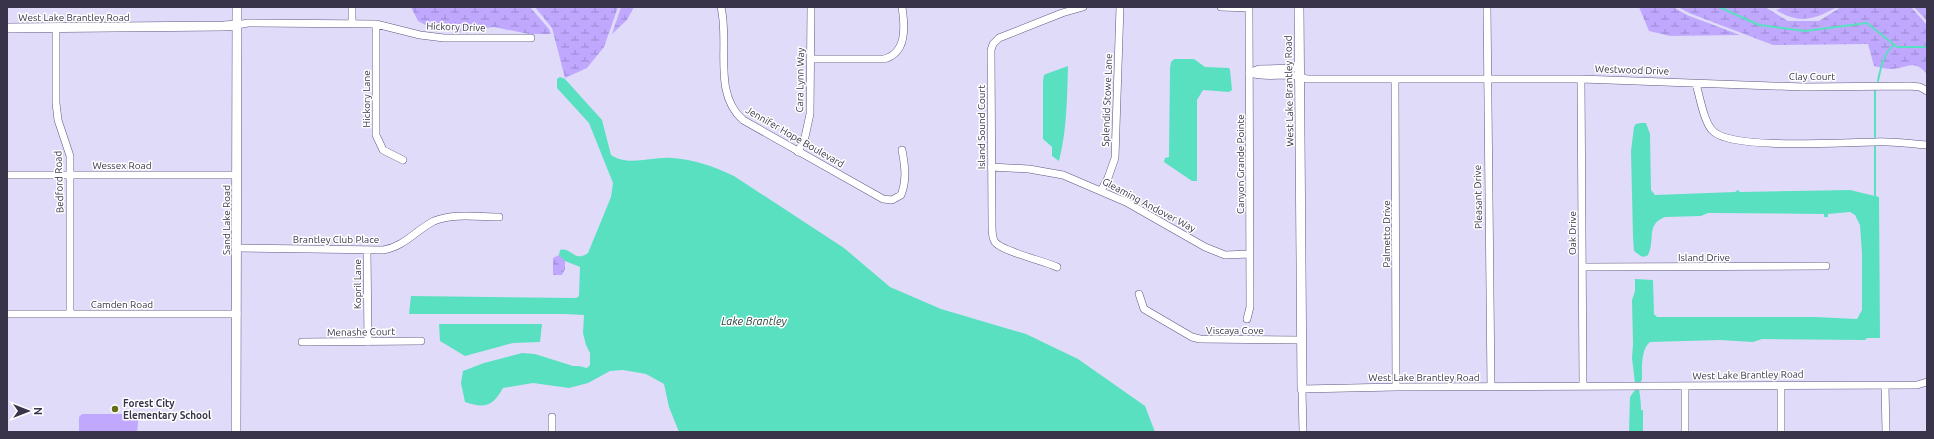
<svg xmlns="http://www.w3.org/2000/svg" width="1934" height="439" font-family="Ubuntu,sans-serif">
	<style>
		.wetland { fill: url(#wetland-marsh) }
		.park { fill: #bfa8fe }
		.water { fill: #59e0c1 }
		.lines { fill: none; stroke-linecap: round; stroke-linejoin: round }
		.stream { stroke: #59e0c1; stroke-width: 2 }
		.street-casing { stroke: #615682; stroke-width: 8 }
		.secondary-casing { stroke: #615682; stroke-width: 10 }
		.street { stroke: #fff; stroke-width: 7 }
		.secondary { stroke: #fff; stroke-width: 9 }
		.poi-dot { fill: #656e16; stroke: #fff; stroke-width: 1.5 }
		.labels { text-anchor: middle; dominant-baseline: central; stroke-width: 3; stroke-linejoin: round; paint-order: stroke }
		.street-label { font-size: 10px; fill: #393449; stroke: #fff }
		.poi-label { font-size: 10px; font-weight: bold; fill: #393449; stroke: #fff; text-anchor: start }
		.water-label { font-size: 11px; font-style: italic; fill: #1c3931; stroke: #fff }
	</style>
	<defs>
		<pattern id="wetland-marsh" width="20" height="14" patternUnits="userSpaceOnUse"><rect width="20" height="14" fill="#bfa8fe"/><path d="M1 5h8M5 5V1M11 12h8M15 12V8" fill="none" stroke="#9c8ad0"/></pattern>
	</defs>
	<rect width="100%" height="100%" fill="#e1dbfa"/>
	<!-- wetland -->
	<path class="wetland" d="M411 7H530L549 29 551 34H529L494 27 457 32 433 29 418 21Z
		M535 7H618L604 47 587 68 565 78 552 28Z
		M621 7H634L627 20 612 34Z
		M1639 7H1673L1687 15 1740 35 1670 36 1649 31Z
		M1678 7H1765L1788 21H1819L1841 7H1911L1927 25V74C1913 58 1907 69 1891 69 1885 69 1880 67 1874 66L1868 44 1773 45 1689 13Z
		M1784 7H1837C1814 20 1799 24 1776 10Z
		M1914 7H1927V21Z
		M559 255 565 260V269L562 275H553V258Z"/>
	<!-- park -->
	<path class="park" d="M82 414H139L137 432H79V417Z"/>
	<!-- water -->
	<path class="water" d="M1174 59H1194L1205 67 1229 68 1230 70 1232 90 1229 92 1203 90 1197 100V181H1192L1164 162 1165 158 1169 157 1170 68 1171 62Z
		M1068 66C1067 98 1067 130 1059 161L1052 156V147L1043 139V81L1044 75 1046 74Z
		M560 77 565 79 602 120 611 155C629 167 652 156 672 158 693 159 715 167 734 176L844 248 890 287 941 309 1026 334 1078 359 1145 406 1155 432H679L669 407 664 384 646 374 623 370 610 371 588 383 569 388 533 383 503 388C493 406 485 409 465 402L461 383 463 371 484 363 522 353 535 354 573 366H579L587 368 590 365V353L586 345 583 333 584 315 565 314H409L411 296 576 298 579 296 580 267 565 261 559 255 560 250C572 247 574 263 588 253L611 197 613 183 589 123 557 88V79Z
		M1641 123H1646L1650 134 1651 190 1655 195 1735 192 1738 190 1740 192 1850 190 1879 197 1880 338H1867L1865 340 1762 339 1753 342 1720 340 1650 342C1641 349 1642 367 1642 378 1642 382 1638 384 1639 389 1640 396 1641 401 1641 410H1643V432H1629L1630 397 1635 390V383L1632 358 1633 344 1632 300 1635 291V279L1653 280 1654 314 1657 317H1815L1857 319 1862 310V254L1860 225 1855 215 1850 212 1828 214V217H1824V214L1708 213 1701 216 1665 217C1645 225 1656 239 1648 255 1642 259 1640 255 1634 251L1633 237 1631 151 1634 127 1636 124Z
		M439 324H542L540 342 513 343 465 356 440 341Z"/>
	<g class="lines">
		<!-- stream -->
		<path class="stream" d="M1719 7 1759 25 1805 31 1867 23 1897 47H1927
			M1878 81C1880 70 1884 51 1894 45
			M1875 137V91
			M1875 146V196"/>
		<!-- street casing -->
		<g class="street-casing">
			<path id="street" d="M721 7C730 44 712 93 743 120L883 199 892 200 901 195C907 180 905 166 902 150
				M1221 7 1249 8 1250 307 1247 319
				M1487 7 1491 387
				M352 24V7
				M376 24V135L383 150 403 160
				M237 25 248 23 376 24 420 35 444 38H531
				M56 28V103L58 120 70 156V314
				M811 59H884C907 53 905 27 902 7
				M1300 68 1259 69 1249 73C1268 79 1290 71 1307 79H1581L1803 87 1910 86 1920 87 1927 91
				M1581 79 1583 386
				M1395 80 1396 387
				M1696 84C1700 97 1704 124 1714 132 1736 150 1843 142 1875 142 1892 141 1910 144 1927 145
				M798 152 805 137 810 114 811 7
				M991 167 1029 169 1063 175 1126 202 1205 247 1225 255 1250 254
				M7 175H237
				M1101 191 1108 178 1115 158 1120 7
				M237 248 383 250C404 247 416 230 434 221 453 213 479 217 499 217
				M367 250 368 342
				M1057 267C1044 261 1001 251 995 242 992 238 992 231 992 226L991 50 993 44 999 38 1062 13 1083 7
				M1583 267 1826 266
				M1139 294 1144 309 1192 337 1200 339 1302 340
				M7 314H237
				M302 342 421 341
				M1885 385 1886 432
				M1781 386V432
				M552 417V432
				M1303 432 1302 389 1396 387 1917 385 1927 382
				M1685 432V386"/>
		</g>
		<!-- secondary casing -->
		<g class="secondary-casing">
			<path id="secondary" d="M1299 7 1302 389
				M7 28 224 26 237 25
				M236 432 237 7"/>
		</g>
		<!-- street -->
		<use href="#street" class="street"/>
		<!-- secondary -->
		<use href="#secondary" class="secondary"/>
	</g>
	<!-- markers -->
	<circle class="poi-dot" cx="115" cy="409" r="4"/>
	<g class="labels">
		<!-- street labels -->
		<g class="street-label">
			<text x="74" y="17">West Lake Brantley Road</text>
			<text transform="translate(456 27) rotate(2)">Hickory Drive</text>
			<text transform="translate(1632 70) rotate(2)">Westwood Drive</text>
			<text x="1812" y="76">Clay Court</text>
			<text transform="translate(800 80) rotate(-89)">Cara Lynn Way</text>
			<text transform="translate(1289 91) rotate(-91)">West Lake Brantley Road</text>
			<text transform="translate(366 99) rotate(-90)">Hickory Lane</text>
			<text transform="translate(1107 100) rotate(-88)">Splendid Stowe Lane</text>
			<text transform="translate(981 127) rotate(-90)">Island Sound Court</text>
			<text transform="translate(795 137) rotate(30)">Jennifer Hope Boulevard</text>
			<text transform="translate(1240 164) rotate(-90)">Canyon Grande Pointe</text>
			<text x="122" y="165">Wessex Road</text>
			<text transform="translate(59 182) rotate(-92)">Bedford Road</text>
			<text transform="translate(1478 197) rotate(-91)">Pleasant Drive</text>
			<text transform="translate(1149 205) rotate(28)">Gleaming Andover Way</text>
			<text transform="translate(226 220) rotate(-90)">Sand Lake Road</text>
			<text transform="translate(1572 233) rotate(-90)">Oak Drive</text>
			<text transform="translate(1386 234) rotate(-90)">Palmetto Drive</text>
			<text x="336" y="239">Brantley Club Place</text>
			<text x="1704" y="257">Island Drive</text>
			<text transform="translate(357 284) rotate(-90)">Kopril Lane</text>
			<text x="122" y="304">Camden Road</text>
			<text x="1235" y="330">Viscaya Cove</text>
			<text transform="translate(361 332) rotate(-1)">Menashe Court</text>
			<text transform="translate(1748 375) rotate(-1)">West Lake Brantley Road</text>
			<text x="1424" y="377">West Lake Brantley Road</text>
		</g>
		<!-- poi labels -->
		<g class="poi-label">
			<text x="123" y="403">Forest City<tspan x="123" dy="12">Elementary School</tspan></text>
		</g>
		<!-- water labels -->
		<g class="water-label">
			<text x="754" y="321">Lake Brantley</text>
		</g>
	</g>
	<!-- border -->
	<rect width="1934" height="439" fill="none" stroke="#393449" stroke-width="16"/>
	<!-- north arrow -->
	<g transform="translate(28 411) rotate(90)" stroke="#ffffff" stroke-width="3" paint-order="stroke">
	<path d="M0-3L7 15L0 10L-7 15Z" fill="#393449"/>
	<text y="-6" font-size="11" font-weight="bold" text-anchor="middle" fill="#393449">N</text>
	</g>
</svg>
